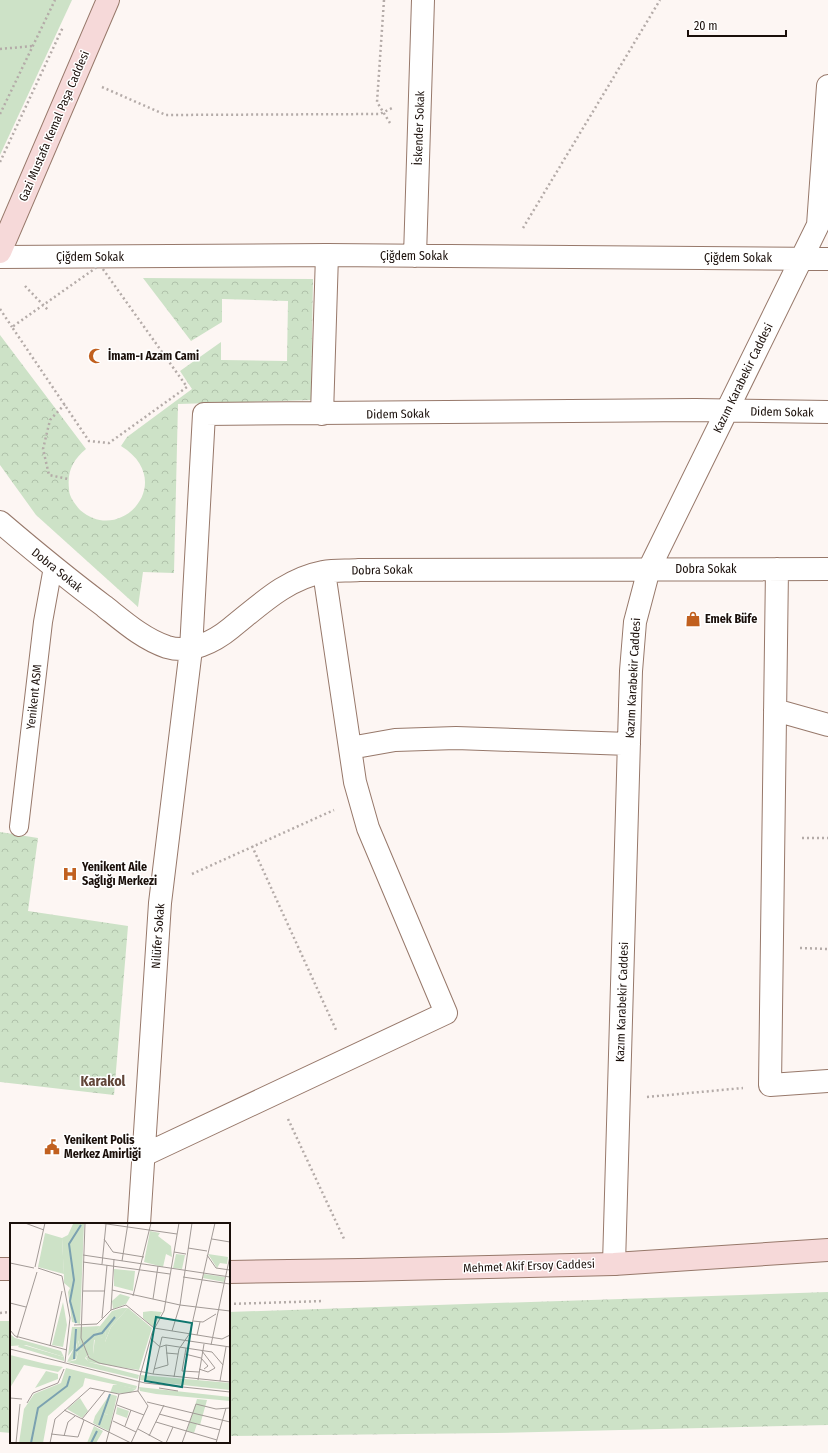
<svg xmlns="http://www.w3.org/2000/svg" width="828" height="1453" font-family="'Fira Sans Condensed',sans-serif">
	<style>
		.green { fill: #cde2c7 }
		.forest { fill: url(#forest-crowns) }
		.lines { fill: none; stroke-linecap: round; stroke-linejoin: round }
		.lane-casing { stroke: #97786a; stroke-width: 20 }
		.street-casing { stroke: #97786a; stroke-width: 24 }
		.secondary-casing { stroke: #97786a; stroke-width: 24 }
		.path { stroke: #b4aba8; stroke-width: 2.5; stroke-dasharray: 2 3; stroke-linecap: butt }
		.lane { stroke: #fff; stroke-width: 18 }
		.street { stroke: #fff; stroke-width: 22 }
		.secondary { stroke: #f6d9d9; stroke-width: 22 }
		.labels { text-anchor: middle; dominant-baseline: central; stroke-width: 3; stroke-linejoin: round; paint-order: stroke }
		.street-label { font-size: 12px; fill: #1a0f0a; stroke: #fff }
		.poi-label { font-size: 12px; font-weight: bold; fill: #1a0f0a; stroke: #fff; text-anchor: start }
		.quarter-label { font-size: 14px; font-weight: bold; fill: #624639; stroke: #fff }
		.inset-river { fill: none; stroke: #7ba1b0; stroke-width: 2 }
		.inset-road { fill: none; stroke: #a29a96; stroke-width: 1 }
		.view { fill: #0f766e; fill-opacity: 0.15; stroke: #0f766e; stroke-width: 2 }
		.inset-edge { fill: none; stroke: #1a0f0a; stroke-width: 2 }
	</style>
	<defs>
		<pattern id="forest-crowns" width="20" height="18" patternUnits="userSpaceOnUse"><rect width="20" height="18" fill="#cde2c7"/><path d="M2 6a3 3 0 1 1 6 0M12 15a3 3 0 1 1 6 0" fill="none" stroke="#afc1aa"/></pattern>
	</defs>
	<rect width="100%" height="100%" fill="#fdf6f3"/>
	<!-- green -->
	<path class="green" d="M0 0H72L0 155Z"/>
	<!-- forest -->
	<path class="forest" d="M143 278 313 279 311 400 178 404 174 573 143 572 138 607 36 515 0 465V335L86 449C73 460 67 471 69 489 69 497 75 504 80 510 121 546 178 481 121 446L127 437 192 389 180 371 221 342V360L287 361 288 301 222 299V322L191 341Z
		M0 832 38 838 28 911 128 926 114 1095 0 1082Z
		M828 1292V1425L496 1433 229 1436V1312Z
		M0 1321H11V1433L0 1432Z"/>
	<g class="lines">
		<!-- lane casing -->
		<g class="lane-casing">
			<path id="lane" d="M19 827 43 622 53 567"/>
		</g>
		<!-- street casing -->
		<g class="street-casing">
			<path id="street" d="M415 256 423 0
				M0 257 327 255 828 259
				M322 414 327 255
				M0 522C34 551 68 579 104 606 123 621 143 639 167 647 190 654 214 642 231 628 260 605 286 579 323 572 335 570 348 571 359 570L828 569
				M777 569 770 1085 828 1081
				M775 710 828 725
				M350 748 395 740 456 738 629 744
				M144 1155 446 1013 368 828 355 782 324 572
				M139 1224 160 903 191 649 204 414 695 410 828 412
				M614 1264 631 671 635 622 649 569 818 225 828 86"/>
		</g>
		<!-- secondary casing -->
		<g class="secondary-casing">
			<path id="secondary" d="M0 252 108 0
				M0 1269H11
				M229 1272 359 1270 614 1264 828 1250"/>
		</g>
		<!-- path -->
		<path class="path" d="M384 0 377 102 390 123
			M0 49 33 46
			M102 87 166 115 380 114 392 108
			M0 114 55 0
			M0 162 63 27
			M523 228 660 0
			M100 265 187 387 109 443 89 441 12 327Z
			M25 286 49 311
			M0 309 12 327
			M65 404 50 420 43 449 49 475 68 479
			M802 838H828
			M252 846 337 1032
			M192 874 334 810
			M800 948 828 949
			M647 1097 743 1088
			M288 1119 345 1241
			M229 1304 324 1301
			M0 1313 11 1312"/>
		<!-- lane -->
		<use href="#lane" class="lane"/>
		<!-- street -->
		<use href="#street" class="street"/>
		<!-- secondary -->
		<use href="#secondary" class="secondary"/>
	</g>
	<!-- icons -->
	<defs>
		<g id="mosque-bare" transform="scale(1.2)"><path d="M3.5-4.9A6 6 0 1 0 3.5 4.9A5 5 0 1 1 3.5-4.9Z" fill="#c1601f" stroke="#fff" stroke-width="2.5" paint-order="stroke"/></g>
		<g id="shop-bare" transform="scale(1.2)"><path d="M-5-2.5h2.3a2.7 3.5 0 0 1 5.4 0H5L5.5 6h-11ZM-1.5-2.5h3a1.5 2.3 0 0 0-3 0Z" fill="#c1601f" stroke="#fff" stroke-width="2.5" paint-order="stroke"/></g>
		<g id="hospital-bare" transform="scale(1.2)"><path d="M-5-5h3v3.5h4V-5h3V5h-3V1.5h-4V5h-3Z" fill="#c1601f" stroke="#fff" stroke-width="2.5" paint-order="stroke"/></g>
		<g id="civic-bare" transform="scale(1.2)"><path d="M-.6-6.5H3V-4.5H.6V-3L4-1V1h2V6H-6V1h2V-1L-.6-3ZM-1.2 2.5V6h2.4V2.5Z" fill="#c1601f" stroke="#fff" stroke-width="2.5" paint-order="stroke"/></g>
	</defs>
	<g fill-rule="evenodd">
		<use href="#mosque-bare" x="96" y="356"/>
		<use href="#shop-bare" x="693" y="619"/>
		<use href="#hospital-bare" x="70" y="874"/>
		<use href="#civic-bare" x="52" y="1147"/>
	</g>
	<g class="labels">
		<!-- street labels -->
		<g class="street-label">
			<text transform="translate(54 126) rotate(-67)">Gazi Mustafa Kemal Paşa Caddesi</text>
			<text transform="translate(419 128) rotate(-88)">İskender Sokak</text>
			<text x="414" y="256">Çiğdem Sokak</text>
			<text x="90" y="257">Çiğdem Sokak</text>
			<text x="738" y="258">Çiğdem Sokak</text>
			<text transform="translate(743 378) rotate(-64)">Kazım Karabekir Caddesi</text>
			<text transform="translate(782 412) rotate(1)">Didem Sokak</text>
			<text transform="translate(398 414) rotate(-1)">Didem Sokak</text>
			<text x="706" y="569">Dobra Sokak</text>
			<text transform="translate(57 570) rotate(39)">Dobra Sokak</text>
			<text transform="translate(382 570) rotate(-1)">Dobra Sokak</text>
			<text transform="translate(633 678) rotate(-87)">Kazım Karabekir Caddesi</text>
			<text transform="translate(34 697) rotate(-84)">Yenikent ASM</text>
			<text transform="translate(158 936) rotate(-86)">Nilüfer Sokak</text>
			<text transform="translate(622 1002) rotate(-88)">Kazım Karabekir Caddesi</text>
			<text transform="translate(529 1266) rotate(-2)">Mehmet Akif Ersoy Caddesi</text>
		</g>
		<!-- poi labels -->
		<g class="poi-label">
			<text x="108" y="356">İmam-ı Azam Cami</text>
			<text x="705" y="619">Emek Büfe</text>
			<text x="82" y="867">Yenikent Aile<tspan x="82" dy="14">Sağlığı Merkezi</tspan></text>
			<text x="64" y="1140">Yenikent Polis<tspan x="64" dy="14">Merkez Amirliği</tspan></text>
		</g>
		<!-- quarter labels -->
		<g class="quarter-label">
			<text x="103" y="1081">Karakol</text>
		</g>
	</g>
	<!-- overview -->
	<g transform="translate(10 1223)">
		<rect width="220" height="220" fill="#fdf6f3"/>
		<path d="M140 8 150 10 148 13 161 23 162 34 156 31 153 44 134 39ZM35 10 52 15 54 51 28 44ZM53 79 57 102 53 124 42 122ZM118 85 142 105 129 147 78 139 76 134 83 131 85 115 93 114V109L96 107 95 119 101 104ZM141 88 152 89 143 104 133 95V89ZM90 103 74 125 71 127 68 117 71 104ZM0 111 5 115 51 128 54 134 16 122 1 123ZM64 115 68 129 66 136 57 139 64 125ZM0 132 36 141 53 144 48 149 14 142 0 165ZM36 148 48 151V156L25 165ZM103 162H110L126 166 120 170H100ZM100 171 107 173 99 208 88 203 93 190 98 192 97 178Z" fill="#cde2c7"/>
		<path d="M63 1H74L70 101 62 99 58 69 60 65 54 60V55L52 15 58 12ZM198 31 218 34 217 41 210 40 207 45ZM110 71 120 74 116 81 103 86 102 78ZM112 85H118L101 104 94 121 96 107 93 109V114L84 117 83 131 90 134V137L78 132 75 135 79 139 129 152 128 156 57 139 66 137 68 129 65 115 64 125 58 133 62 104H71V115L68 118 71 127 102 88ZM10 121 54 134V138L8 124ZM56 145 127 163 126 166 75 155 73 163 38 193 33 220H9L14 186 24 171 51 160ZM131 152 220 160V167L144 159 130 157ZM129 164 220 174V178L146 171 130 168ZM100 171 97 178 100 182 98 192 93 190 88 203 83 200 85 193ZM84 203 93 208 86 220H77Z" fill="#cde2c7"/>
		<path d="M166 31 175 32 172 46 163 45ZM104 46 125 48 123 68 104 63ZM194 51 215 54 214 59 193 55ZM70 175 78 188 72 195 57 186ZM187 176 197 177 190 202 187 201 184 210 177 208ZM107 184 119 188 117 195 106 191Z" fill="#cde2c7"/>
		<path class="inset-river" d="M66 100 60 78 64 57 59 21 71 2M66 128 84 112 92 110 105 94M64 136 66 106M89 202 100 171M21 220 28 185 57 163 60 153M81 220 87 208"/>
		<path class="inset-road" d="M15 0 34 7M75 0 71 115 79 135 89 140 143 151 220 159M90 0 167 11M94 16 103 29 134 34M202 16 220 19M178 25 197 28M164 29 176 31M73 32 220 54M197 32 206 45 220 47M112 38 118 0M73 39 160 51M0 40 24 45M92 41 96 1M25 44 35 0M28 45 52 53 60 95 55 139M173 54 220 61M102 67 170 82 220 88M73 68H95M123 73 141 0M143 76 148 43M0 80 16 84M101 87 104 36M92 95 97 42M183 98 193 99 206 91M64 102 87 101 101 87 116 82 144 105 212 116 220 112M0 107 5 113 57 127M162 108 170 82 182 0M187 112 190 99M7 115 27 49M140 115 150 124 156 122 202 129 213 142M201 122 220 33M40 123 52 68M176 125 172 148 189 149M0 126 135 160 220 169M156 130 168 131M175 131 191 135 198 143 194 146M144 146 158 142 156 122M189 146 198 149 205 145 192 128M143 151 152 114 220 124M164 154 169 126 180 110 205 0M188 157 194 121M210 158 216 124M149 165 168 168M0 175 12 176M137 179 220 199M17 180 23 170 48 160 54 146M107 182 134 192M54 187 121 220M149 191 210 207M72 196 95 168M103 198 126 209M146 199 207 217M115 203 121 187M128 206 154 220M41 211 68 214 74 197M54 213 58 199 65 193M139 213 154 182M6 220 10 181M40 220 45 196 80 165 109 171M96 220 109 171 128 168M121 220 138 183 128 168 130 153 142 110 154 88 169 0M156 220 163 204M172 220 186 181 206 186 220 185M206 220 216 185"/>
		<path class="view" d="M146 94 182 100 172 164 135 158Z"/>
		<rect width="220" height="220" class="inset-edge"/>
	</g>
	<!-- scale -->
	<path d="M688 30v6h98v-6" fill="none" stroke="#1a0f0a" stroke-width="2"/>
	<text x="694" y="30" font-size="12" fill="#1a0f0a" stroke="#ffffff" stroke-width="3" paint-order="stroke">20 m</text>
</svg>
